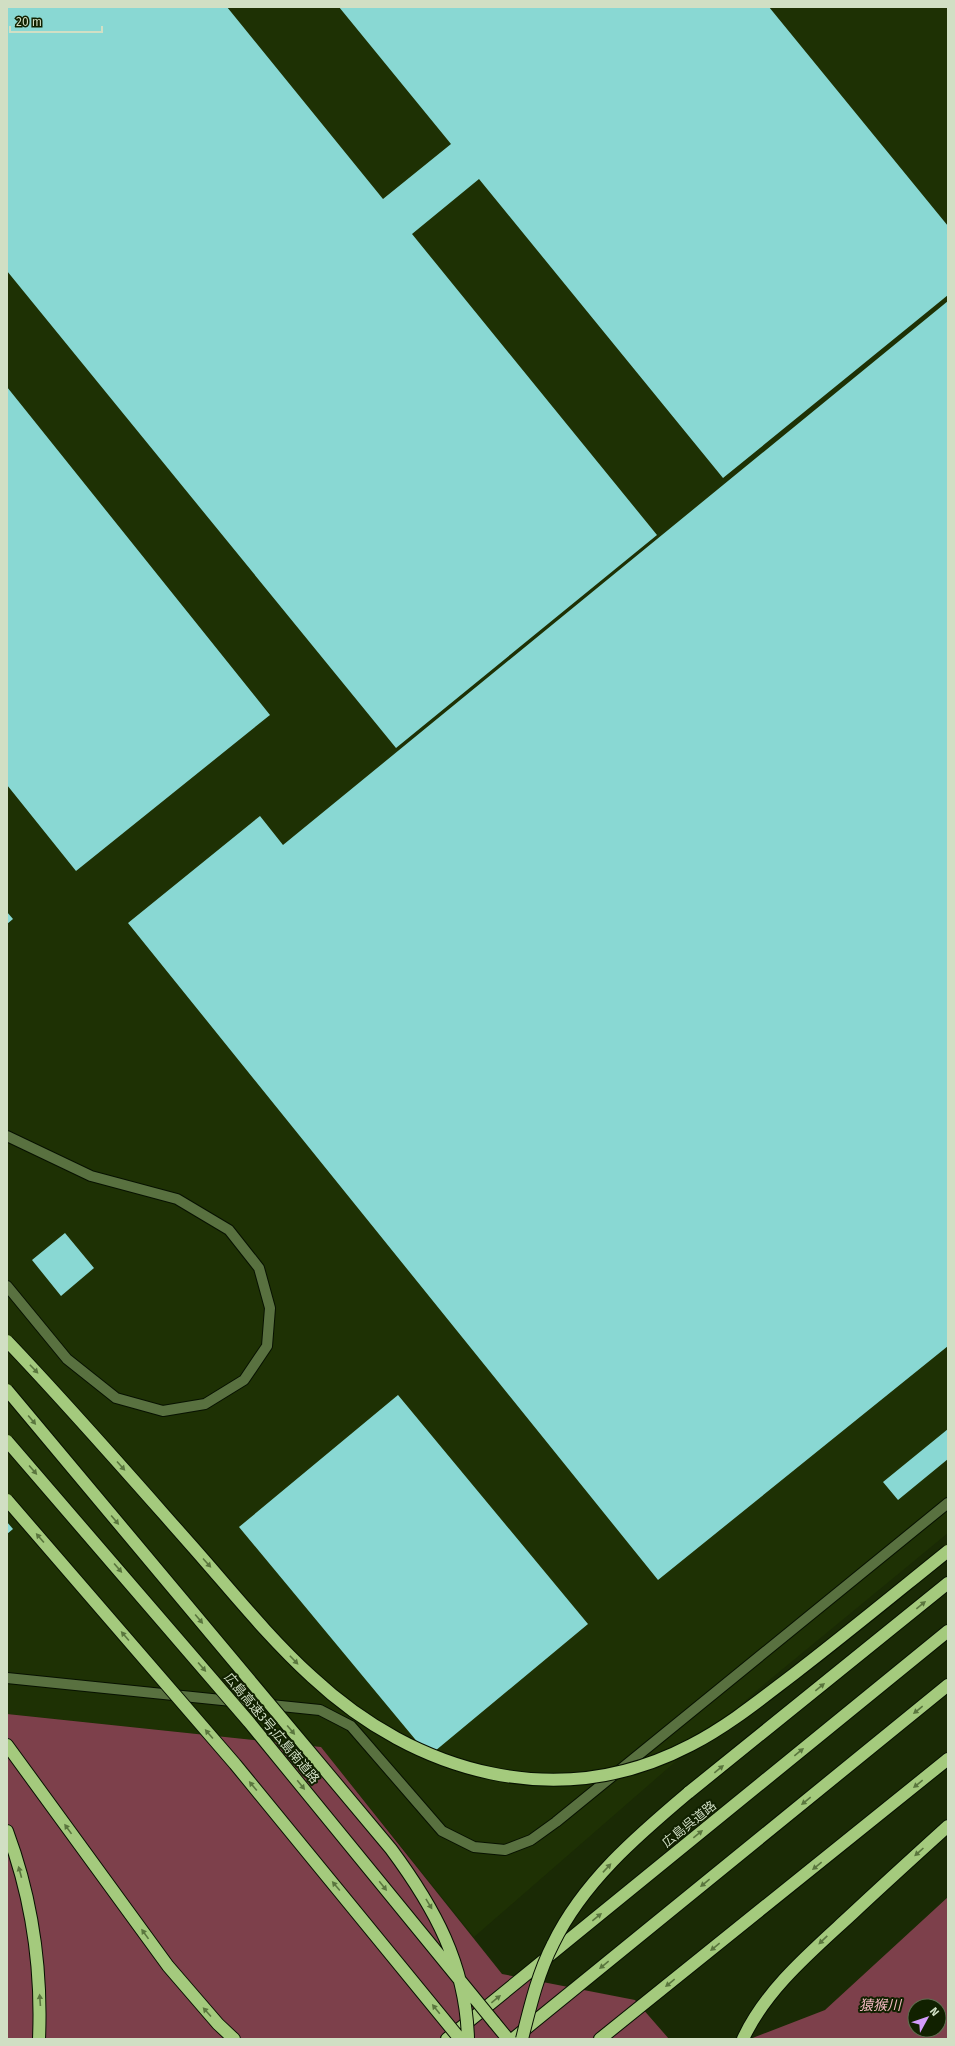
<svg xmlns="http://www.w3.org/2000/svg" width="955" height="2046" font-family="'Fira Sans','Noto Sans JP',sans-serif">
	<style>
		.built { fill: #1e3104 }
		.water { fill: #7d404b; fill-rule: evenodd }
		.building { fill: #89d8d3 }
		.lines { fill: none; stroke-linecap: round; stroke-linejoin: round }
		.service-casing { stroke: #071100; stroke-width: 12 }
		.motorway-casing { stroke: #071100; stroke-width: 14 }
		.service { stroke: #597140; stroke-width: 10 }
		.motorway { stroke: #a4ca7d; stroke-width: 12 }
		.motorway-bridge-casing { stroke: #071100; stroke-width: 14; stroke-linecap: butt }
		.motorway-bridge { stroke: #a4ca7d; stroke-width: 12 }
		.oneway { fill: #5a763e }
		.labels { text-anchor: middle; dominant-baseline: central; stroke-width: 4; stroke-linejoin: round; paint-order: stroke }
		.street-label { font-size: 13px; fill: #d1dfc4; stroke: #112100 }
		.water-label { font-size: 14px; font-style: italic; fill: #f4b9c1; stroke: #112100 }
	</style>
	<rect width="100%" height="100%" fill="#1a2a05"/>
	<!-- built -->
	<path class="built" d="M7 7H948V1533L767 1682 474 1937 321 1747 7 1714Z"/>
	<!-- water -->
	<path class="water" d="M7 1714 321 1747 502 1974 635 2000 669 2039H7Z
		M948 1897V2039H750L825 2010ZM915 2006H939V2030H915Z"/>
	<!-- building -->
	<path class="building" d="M7 7H227L383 199 451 144 339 7H769L948 226V295L723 478 479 179 412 234 657 535 396 748 7 271Z
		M948 301V1346L658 1580 128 923 260 816 283 845Z
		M7 387 270 715 76 871 7 785Z
		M7 912 13 919 7 924Z
		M65 1233 94 1268 61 1296 32 1260Z
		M398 1395 588 1624 429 1756 239 1527Z
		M948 1429V1459L898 1500 883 1482Z
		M7 1522 13 1529 7 1534Z"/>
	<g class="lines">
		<!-- service casing -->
		<g class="service-casing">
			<path id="service" d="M7 1136 91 1176 177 1199 229 1230 259 1268 270 1308 267 1346 244 1380 205 1404 163 1411 116 1398 67 1359 7 1286
				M7 1678 320 1710 351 1726 442 1831 474 1847 505 1850 531 1840 556 1822 948 1503"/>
		</g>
		<!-- motorway casing -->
		<g class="motorway-casing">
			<path id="motorway" d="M7 1745 168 1966 218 2024 234 2039
				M688 1793 948 1583
				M7 1831C32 1898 42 1969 39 2039
				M494 2022 508 2039
				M447 2039 948 1631
				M513 2039 948 1685
				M600 2039 948 1759
				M743 2039C766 1989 812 1951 852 1914 884 1884 916 1855 948 1826"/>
		</g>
		<!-- service -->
		<use href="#service" class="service"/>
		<!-- motorway -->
		<use href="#motorway" class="motorway"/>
		<!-- motorway-bridge casing -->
		<g class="motorway-bridge-casing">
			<path id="motorway-bridge" d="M7 1341C70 1407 130 1476 191 1545 230 1589 268 1637 312 1677 416 1774 559 1814 691 1745 728 1726 761 1699 794 1674 846 1634 897 1592 948 1551
				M7 1390 391 1849C434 1907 466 1964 468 2039
				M7 1441 249 1722 494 2022
				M7 1500 235 1764 460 2039
				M522 2039C530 2007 538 1973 553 1944 583 1882 637 1836 688 1793"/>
		</g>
		<!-- motorway-bridge -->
		<use href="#motorway-bridge" class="motorway-bridge"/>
	</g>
	<!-- one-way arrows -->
	<defs><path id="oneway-solid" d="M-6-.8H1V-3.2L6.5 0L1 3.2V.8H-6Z"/></defs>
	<g class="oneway">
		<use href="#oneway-solid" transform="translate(34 1369) rotate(46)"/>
		<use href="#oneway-solid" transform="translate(32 1420) rotate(50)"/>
		<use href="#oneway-solid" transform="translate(121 1466) rotate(48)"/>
		<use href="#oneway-solid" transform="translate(33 1470) rotate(49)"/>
		<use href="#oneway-solid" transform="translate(115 1520) rotate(50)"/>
		<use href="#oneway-solid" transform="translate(40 1538) rotate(-131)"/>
		<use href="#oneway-solid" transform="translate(207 1563) rotate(48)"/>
		<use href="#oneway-solid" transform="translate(118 1568) rotate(49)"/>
		<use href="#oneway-solid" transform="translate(921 1605) rotate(-39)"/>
		<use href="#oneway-solid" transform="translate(199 1619) rotate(50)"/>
		<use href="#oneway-solid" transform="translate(125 1636) rotate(-131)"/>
		<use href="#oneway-solid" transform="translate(294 1660) rotate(46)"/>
		<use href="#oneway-solid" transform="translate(202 1667) rotate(49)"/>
		<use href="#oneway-solid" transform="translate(820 1687) rotate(-39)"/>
		<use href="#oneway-solid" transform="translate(918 1710) rotate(141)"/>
		<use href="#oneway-solid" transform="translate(291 1730) rotate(50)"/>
		<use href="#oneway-solid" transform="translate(209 1734) rotate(-131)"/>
		<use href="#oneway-solid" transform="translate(799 1752) rotate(-39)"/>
		<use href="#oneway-solid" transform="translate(719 1769) rotate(-39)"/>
		<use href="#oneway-solid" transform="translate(918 1784) rotate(141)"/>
		<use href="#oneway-solid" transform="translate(301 1785) rotate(51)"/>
		<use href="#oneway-solid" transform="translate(253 1786) rotate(-130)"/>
		<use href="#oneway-solid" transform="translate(806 1801) rotate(141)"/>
		<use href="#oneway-solid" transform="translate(68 1829) rotate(-126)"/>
		<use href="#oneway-solid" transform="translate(698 1834) rotate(-39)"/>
		<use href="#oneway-solid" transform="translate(919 1852) rotate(138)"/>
		<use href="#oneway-solid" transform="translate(817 1866) rotate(141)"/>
		<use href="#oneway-solid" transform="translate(607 1868) rotate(-47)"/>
		<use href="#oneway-solid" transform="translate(20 1872) rotate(-105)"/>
		<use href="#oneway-solid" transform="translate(705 1883) rotate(141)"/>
		<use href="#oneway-solid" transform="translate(336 1886) rotate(-130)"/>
		<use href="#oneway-solid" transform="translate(383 1886) rotate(51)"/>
		<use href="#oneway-solid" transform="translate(429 1904) rotate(59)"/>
		<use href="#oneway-solid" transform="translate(597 1917) rotate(-39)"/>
		<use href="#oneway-solid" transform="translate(145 1934) rotate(-126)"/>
		<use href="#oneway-solid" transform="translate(823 1940) rotate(136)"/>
		<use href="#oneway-solid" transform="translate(715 1947) rotate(141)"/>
		<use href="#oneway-solid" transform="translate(604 1965) rotate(141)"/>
		<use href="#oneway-solid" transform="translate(670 1983) rotate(141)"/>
		<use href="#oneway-solid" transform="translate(496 1999) rotate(-39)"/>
		<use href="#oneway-solid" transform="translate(40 2000) rotate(-94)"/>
		<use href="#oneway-solid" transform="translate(436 2009) rotate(-129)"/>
		<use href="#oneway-solid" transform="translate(207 2012) rotate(-132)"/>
	</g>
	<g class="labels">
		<!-- street labels -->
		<g class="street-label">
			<text transform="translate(272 1728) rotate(50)">広島高速3号;広島南道路</text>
			<text transform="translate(689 1824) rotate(-39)">広島呉道路</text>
		</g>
		<!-- water labels -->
		<g class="water-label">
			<text x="880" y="2005">猿猴川</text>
		</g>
	</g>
	<!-- border -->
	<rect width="955" height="2046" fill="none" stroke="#d1dfc4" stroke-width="16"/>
	<!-- north arrow -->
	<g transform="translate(927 2018) rotate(50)"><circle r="19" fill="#112100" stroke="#5e6d4e"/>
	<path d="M0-3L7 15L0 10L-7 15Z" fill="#d49cfc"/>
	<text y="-6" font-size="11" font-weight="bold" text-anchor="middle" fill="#d1dfc4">N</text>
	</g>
	<!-- scale -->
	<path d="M10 26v6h92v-6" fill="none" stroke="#d1dfc4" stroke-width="2"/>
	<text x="16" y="26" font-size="12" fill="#d1dfc4" stroke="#112100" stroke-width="3" paint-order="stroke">20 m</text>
</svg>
